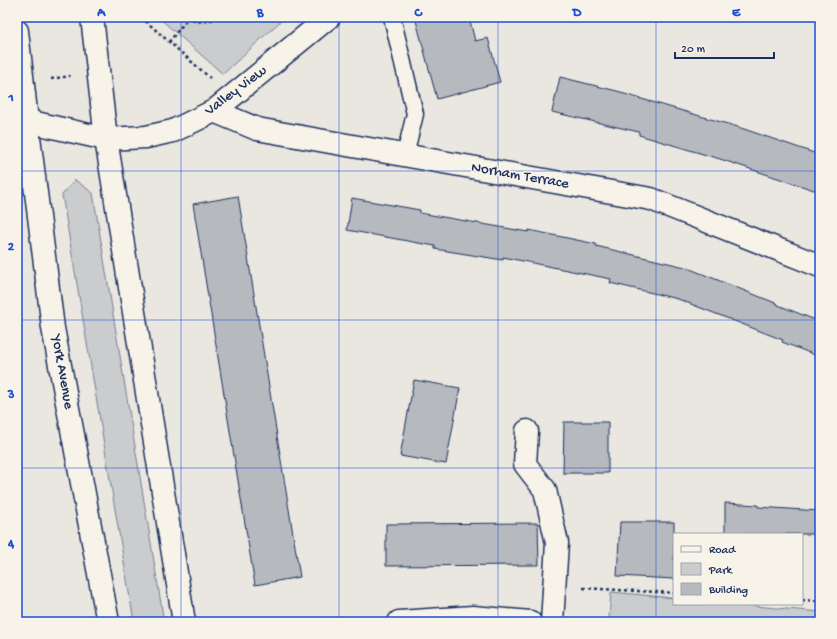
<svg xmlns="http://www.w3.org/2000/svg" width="837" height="639" font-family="'Gochi Hand',sans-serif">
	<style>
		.green { fill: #cbcccd; stroke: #737e96 }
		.building { fill: #b6babf; stroke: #1b2f5e }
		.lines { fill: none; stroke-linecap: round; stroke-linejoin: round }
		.service-casing { stroke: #1b2f5e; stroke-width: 19 }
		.minor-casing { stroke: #1b2f5e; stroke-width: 25 }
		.tertiary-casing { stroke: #1b2f5e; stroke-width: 25 }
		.secondary-casing { stroke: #1b2f5e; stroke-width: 25 }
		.path { stroke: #1b2f5e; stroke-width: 2.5; stroke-dasharray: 3 3; stroke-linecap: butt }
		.service { stroke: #f7f3e8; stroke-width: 16 }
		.minor { stroke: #f7f3e8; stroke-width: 22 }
		.tertiary { stroke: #f7f3e8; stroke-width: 22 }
		.secondary { stroke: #f7f3e8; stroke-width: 22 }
		.grid { fill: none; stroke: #1d4ed8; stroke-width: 1; stroke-opacity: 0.55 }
		.labels { text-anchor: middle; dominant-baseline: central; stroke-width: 3; stroke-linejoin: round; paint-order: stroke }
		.street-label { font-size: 15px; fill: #1b2f5e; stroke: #f7f3e8 }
		.neatline { fill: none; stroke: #1d4ed8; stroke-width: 1.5 }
		.grid-label { font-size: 13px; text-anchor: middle; font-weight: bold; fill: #1d4ed8 }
	</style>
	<rect width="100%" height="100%" fill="#eae7e0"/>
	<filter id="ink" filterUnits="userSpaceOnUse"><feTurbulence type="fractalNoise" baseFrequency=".025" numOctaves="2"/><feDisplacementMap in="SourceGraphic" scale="8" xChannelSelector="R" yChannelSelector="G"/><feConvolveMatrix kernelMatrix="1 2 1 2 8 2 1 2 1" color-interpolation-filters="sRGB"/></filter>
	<g filter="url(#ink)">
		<!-- green -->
		<path class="green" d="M158 17H285L223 74Z
			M75 180 93 193 164 622H134L62 195Z
			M611 592 674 598V604H733L820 612V622H618L609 618Z"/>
		<!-- building -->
		<path class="building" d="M415 17H469L475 41 488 38 500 82 437 99Z
			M560 77 621 92V93L738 127 820 155V192L720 159 639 135V132L552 112Z
			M238 196 300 577 255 585 193 204Z
			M352 198 420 210V213L528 232 529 230 596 244V246L685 267 778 304V305L820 322V357L782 342 783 340 678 299 610 283 611 279 503 257V260L435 249V246L347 230Z
			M414 380 460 388 446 464 400 456Z
			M564 422H608V473H563Z
			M725 503 758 505V507L820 511V534H725Z
			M620 522H674V579L617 576Z
			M538 523 539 565 386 566V524Z"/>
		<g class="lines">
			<!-- service casing -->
			<g class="service-casing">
				<path id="service" d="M392 17 415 114 405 155"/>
			</g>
			<!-- minor casing -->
			<g class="minor-casing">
				<path id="minor" d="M214 111 257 129 651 199 820 266
					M527 431 525 464 545 490 557 543 552 622
					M399 622 473 617 530 622"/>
			</g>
			<!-- tertiary casing -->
			<g class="tertiary-casing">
				<path id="tertiary" d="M106 139 146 137 173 131 214 111 329 17"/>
			</g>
			<!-- secondary casing -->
			<g class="secondary-casing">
				<path id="secondary" d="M92 17 106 139 184 622
					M17 31 27 121 53 328 108 622
					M27 121 106 139"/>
			</g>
			<!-- path -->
			<path class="path" d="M141 17 210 78
				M187 17C198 23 207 23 218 17
				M169 42 188 18
				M51 79 70 76
				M583 588 674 593
				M802 600 820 601"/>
			<!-- service -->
			<use href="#service" class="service"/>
			<!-- minor -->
			<use href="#minor" class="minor"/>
			<!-- tertiary -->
			<use href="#tertiary" class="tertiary"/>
			<!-- secondary -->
			<use href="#secondary" class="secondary"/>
		</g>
	</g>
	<!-- grid -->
	<path class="grid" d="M181 17V622M339 17V622M498 17V622M656 17V622M17 171H820M17 320H820M17 468H820"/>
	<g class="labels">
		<!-- street labels -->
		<g class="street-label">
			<text transform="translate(236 91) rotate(-37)">Valley View</text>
			<text transform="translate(520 176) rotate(10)">Norham Terrace</text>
			<text transform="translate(62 372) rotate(80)">York Avenue</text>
		</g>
	</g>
	<!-- margin -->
	<rect width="837" height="639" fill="none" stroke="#f7f3e8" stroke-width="44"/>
	<!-- legend -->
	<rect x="673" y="533" width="130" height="72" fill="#f7f3e8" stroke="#9fa5b1"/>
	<rect x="681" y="546" width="20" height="6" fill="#f7f3e8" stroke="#9fa5b1"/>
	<text x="709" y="553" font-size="12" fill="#1b2f5e">Road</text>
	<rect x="681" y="563" width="20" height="12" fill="#cbcccd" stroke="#9fa5b1"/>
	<text x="709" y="573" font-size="12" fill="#1b2f5e">Park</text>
	<rect x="681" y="583" width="20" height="12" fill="#b6babf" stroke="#9fa5b1"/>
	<text x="709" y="593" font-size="12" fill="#1b2f5e">Building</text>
	<!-- scale -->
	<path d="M675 52v6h99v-6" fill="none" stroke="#1b2f5e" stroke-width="2"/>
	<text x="681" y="52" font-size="12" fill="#1b2f5e" stroke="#f7f3e8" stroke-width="3" paint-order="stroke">20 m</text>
	<rect x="22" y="22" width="793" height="595" class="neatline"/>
	<g class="grid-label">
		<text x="101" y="16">A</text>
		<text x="260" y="16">B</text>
		<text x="418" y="16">C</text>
		<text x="577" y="16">D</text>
		<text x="736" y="16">E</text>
		<text x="11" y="101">1</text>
		<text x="11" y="250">2</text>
		<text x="11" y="398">3</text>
		<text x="11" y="547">4</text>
	</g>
</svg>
